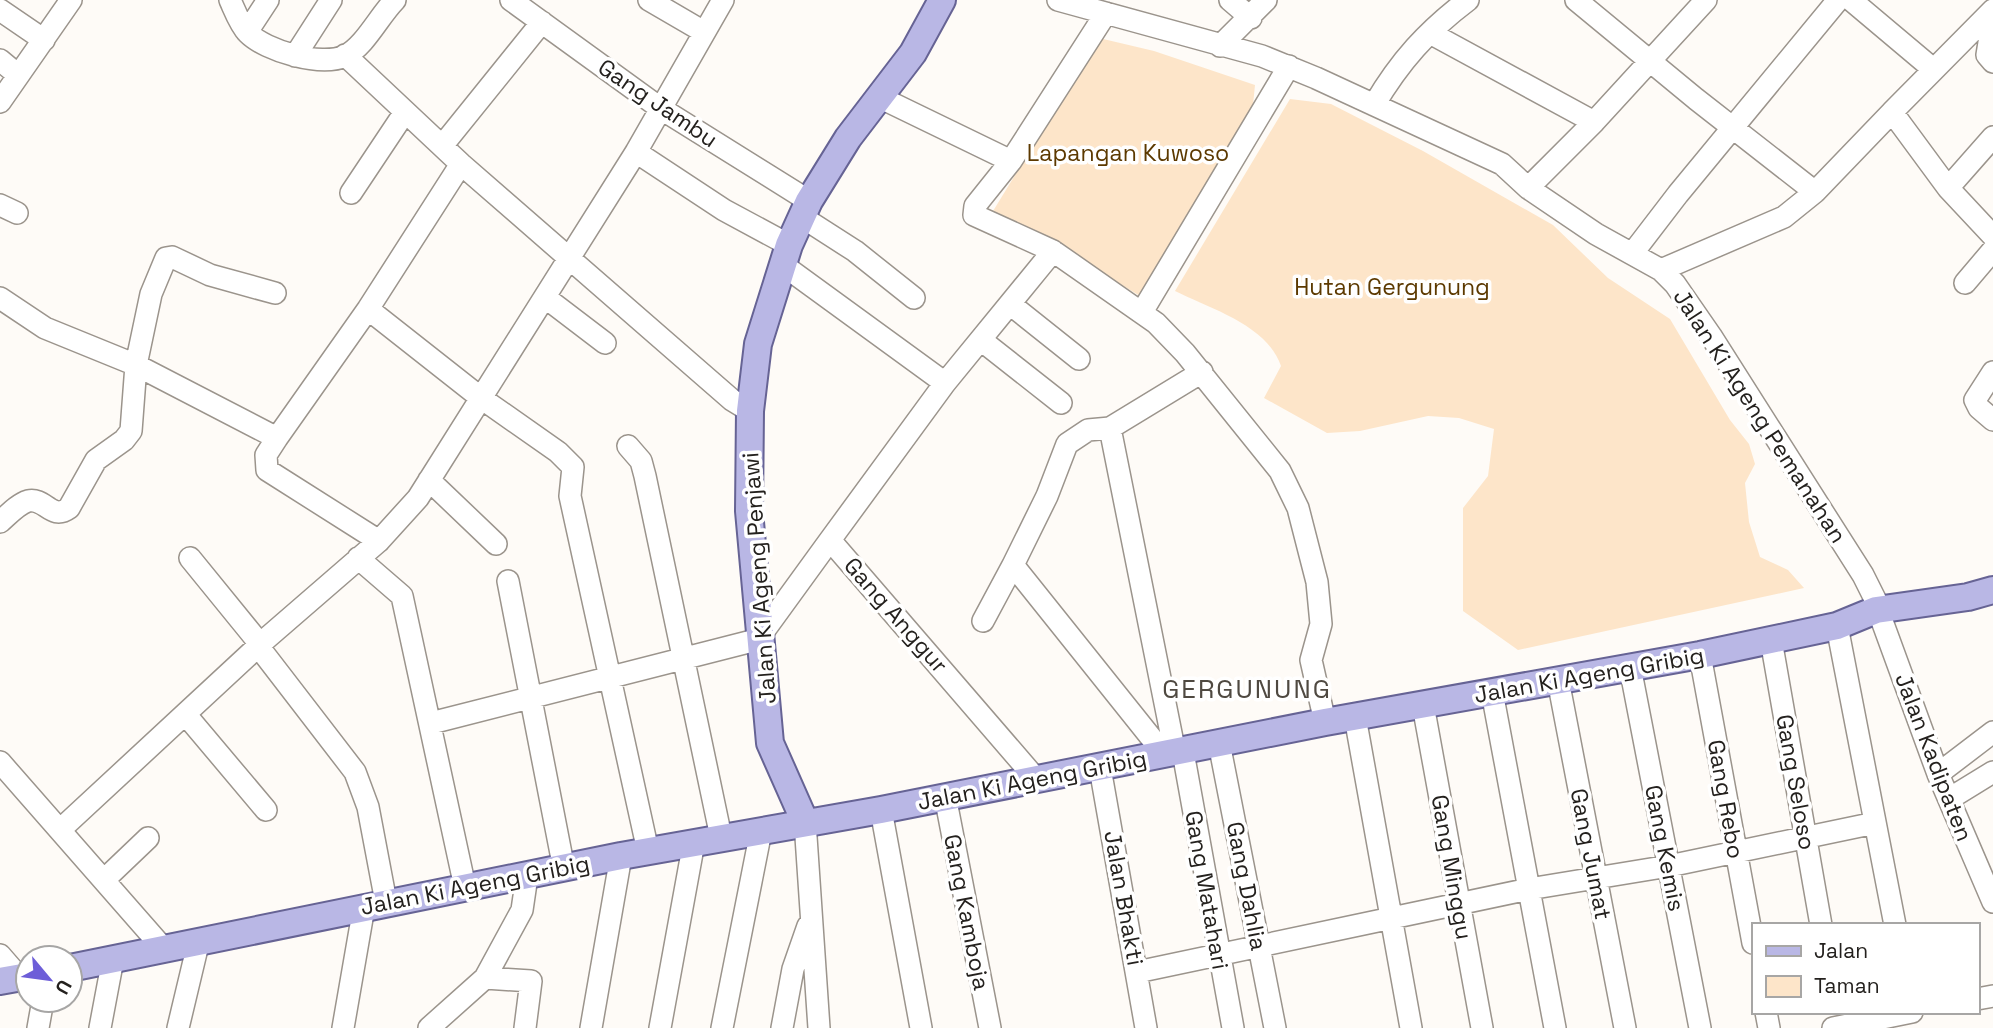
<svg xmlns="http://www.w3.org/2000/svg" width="1993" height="1028" font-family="'Space Grotesk',sans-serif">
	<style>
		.green { fill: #fde5c9 }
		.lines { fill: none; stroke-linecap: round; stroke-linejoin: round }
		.minor-casing { stroke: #9b948c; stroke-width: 24 }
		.major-casing { stroke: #666394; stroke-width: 30 }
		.minor { stroke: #fff; stroke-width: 21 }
		.major { stroke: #b9b7e5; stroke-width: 26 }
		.labels { text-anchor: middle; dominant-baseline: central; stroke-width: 7; stroke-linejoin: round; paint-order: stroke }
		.street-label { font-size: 23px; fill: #24211e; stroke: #fff }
		.park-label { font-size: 23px; fill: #5c3900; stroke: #fff }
		.quarter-label { font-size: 26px; letter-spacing: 2px; fill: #4f4941; stroke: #fff }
	</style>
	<rect width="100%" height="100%" fill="#fefbf7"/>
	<!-- green -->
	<path class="green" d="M1099 38 1154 51 1255 85 1252 115 1140 296 1061 248 990 216Z
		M1290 99 1331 104 1423 151 1553 225 1608 278 1670 319 1730 420 1749 444 1755 464 1745 483 1749 522 1760 557 1788 570 1804 588 1518 650 1463 611V508L1488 476 1494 429 1459 418 1428 416 1360 431 1327 433 1264 398 1281 366C1267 325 1211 309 1175 291Z"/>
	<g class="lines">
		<!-- minor casing -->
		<g class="minor-casing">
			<path id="minor" d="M230 0C235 11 240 25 248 33 266 51 321 67 345 56 365 46 379 16 395 0
				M511 0 660 108 809 201
				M649 0 704 32
				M1058 0 1262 56 1316 78 1502 164 1528 188 1596 234 1661 270 1675 284 1711 336 1863 575 1880 609
				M1230 0 1251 18
				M1576 0 1696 99 1815 192 1892 112
				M1851 0 1933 69
				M0 10 44 40
				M1106 13 1011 161 975 206 974 215 1053 251 1156 323 1185 353 1280 471 1298 508 1317 582 1321 624 1311 660 1325 722
				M1993 18 1987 55 1993 62
				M247 32 268 0
				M1430 33 1594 122
				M1220 46 1266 0
				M345 55 461 164 732 400 750 411
				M295 56 331 0
				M0 60 18 75
				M879 97 1011 161
				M0 102 71 0
				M1374 105C1400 61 1427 31 1468 0
				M1993 137 1948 188 1993 236
				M442 146 542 22
				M636 152 724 210 789 245
				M1528 188 1594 122 1706 0
				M1948 188 1892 112 1993 10
				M351 193 405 112
				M0 205 17 213
				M802 217 855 251 914 298
				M1632 254 1678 194 1838 0
				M783 265 945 383
				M1661 270 1784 217 1815 192
				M1965 283 1993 250
				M0 298 45 328 136 365 277 438 266 455 267 470 379 541
				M546 298 605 343
				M1010 304 1079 359
				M368 309 481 398 558 452 573 467 570 496 648 851
				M1142 312 1289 66
				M981 340 1061 403
				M1993 372 1975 400 1979 408 1993 420
				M1110 428 1175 753
				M277 438 368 309 461 164
				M628 446 641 461 645 476 721 837
				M429 480 496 544
				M0 522C8 515 18 504 28 501 45 497 51 521 69 508L96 460 124 440 131 431 136 365 151 294 166 258 172 257 210 275 275 293
				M830 540 945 383 1053 251
				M190 558 260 644
				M358 558 402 596 465 887
				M508 581 564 869
				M1878 610 1938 774 1993 902
				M983 621 1013 565
				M1837 626 1895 925
				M761 635 830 540 1037 780
				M1771 640 1821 925
				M258 646 355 772 368 807 386 902
				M1700 655 1753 943
				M1630 667 1700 1028
				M1558 680 1625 1028
				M1492 692 1555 1028
				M1423 705 1482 1028
				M186 715 266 810
				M1355 717 1411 1028
				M431 723 760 639
				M1219 743 1275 1028
				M1183 752 1233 1028
				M1165 755 1013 565 1047 496 1067 444 1088 430 1110 428 1202 372
				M0 762 163 948
				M1100 768 1146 1028
				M1938 774 1993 732
				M945 796 990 1028
				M1949 799 1993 772
				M881 810 921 1028
				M805 822 819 1028
				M61 829 267 638 379 541 418 498 636 152 723 0
				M105 879 148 838
				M0 955 20 978
				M1137 972 1529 889 1669 866 1875 823
				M485 978 531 981 525 1028
				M1977 999 1993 996
				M1766 1012 1769 1028
				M38 1028 43 1000
				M100 1028 113 959
				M178 1028 199 940
				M343 1028 364 907
				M429 1028 485 978 522 910 527 876
				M591 1028 621 856
				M660 1028 694 842
				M722 1028 761 831
				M782 1028 793 969 808 926
				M1833 1028 1912 1012"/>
		</g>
		<!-- major casing -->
		<g class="major-casing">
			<path id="major" d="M805 822 770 743 749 511 750 411 758 344 789 245 809 201 848 138 913 53 942 0
				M70 968 621 856 881 810 1325 722 1700 655 1837 626 1876 610 1968 597 1993 590
				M0 981 28 976"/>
		</g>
		<!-- minor -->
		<use href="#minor" class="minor"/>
		<!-- major -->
		<use href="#major" class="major"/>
	</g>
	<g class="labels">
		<!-- street labels -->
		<g class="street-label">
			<text transform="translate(658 103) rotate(34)">Gang Jambu</text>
			<text transform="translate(1760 416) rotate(57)">Jalan Ki Ageng Pemanahan</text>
			<text transform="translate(759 578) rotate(-94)">Jalan Ki Ageng Penjawi</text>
			<text transform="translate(896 615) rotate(49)">Gang Anggur</text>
			<text transform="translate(1589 675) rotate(-10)">Jalan Ki Ageng Gribig</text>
			<text transform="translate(1934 757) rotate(69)">Jalan Kadipaten</text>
			<text transform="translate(1032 780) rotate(-11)">Jalan Ki Ageng Gribig</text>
			<text transform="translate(1796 782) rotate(80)">Gang Seloso</text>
			<text transform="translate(1726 799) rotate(80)">Gang Rebo</text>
			<text transform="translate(1665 848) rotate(79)">Gang Kemis</text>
			<text transform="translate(1591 854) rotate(79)">Gang Jumat</text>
			<text transform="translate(1452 867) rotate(80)">Gang Minggu</text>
			<text transform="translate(475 885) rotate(-11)">Jalan Ki Ageng Gribig</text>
			<text transform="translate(1247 886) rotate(79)">Gang Dahlia</text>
			<text transform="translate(1207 890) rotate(80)">Gang Matahari</text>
			<text transform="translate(1124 898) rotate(80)">Jalan Bhakti</text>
			<text transform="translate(967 912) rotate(79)">Gang Kamboja</text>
		</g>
		<!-- park labels -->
		<g class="park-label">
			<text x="1128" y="153">Lapangan Kuwoso</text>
			<text x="1392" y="287">Hutan Gergunung</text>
		</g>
		<!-- quarter labels -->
		<g class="quarter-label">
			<text x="1247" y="689">GERGUNUNG</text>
		</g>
	</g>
	<!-- legend -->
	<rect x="1752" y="923" width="228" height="91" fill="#ffffff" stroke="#a7a6a5" stroke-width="2"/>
	<rect x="1766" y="946" width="35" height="10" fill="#b9b7e5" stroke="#a7a6a5" stroke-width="2"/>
	<text x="1814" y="958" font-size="21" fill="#24211e">Jalan</text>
	<rect x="1766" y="976" width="35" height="21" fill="#fde5c9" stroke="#a7a6a5" stroke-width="2"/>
	<text x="1814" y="993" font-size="21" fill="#24211e">Taman</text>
	<!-- north arrow -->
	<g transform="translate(49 979) rotate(119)"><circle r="33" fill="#ffffff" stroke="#a7a6a5" stroke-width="2"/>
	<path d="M0-5L12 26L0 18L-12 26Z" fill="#6d5ed8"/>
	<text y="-10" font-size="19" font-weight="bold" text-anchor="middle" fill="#24211e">U</text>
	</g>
</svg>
